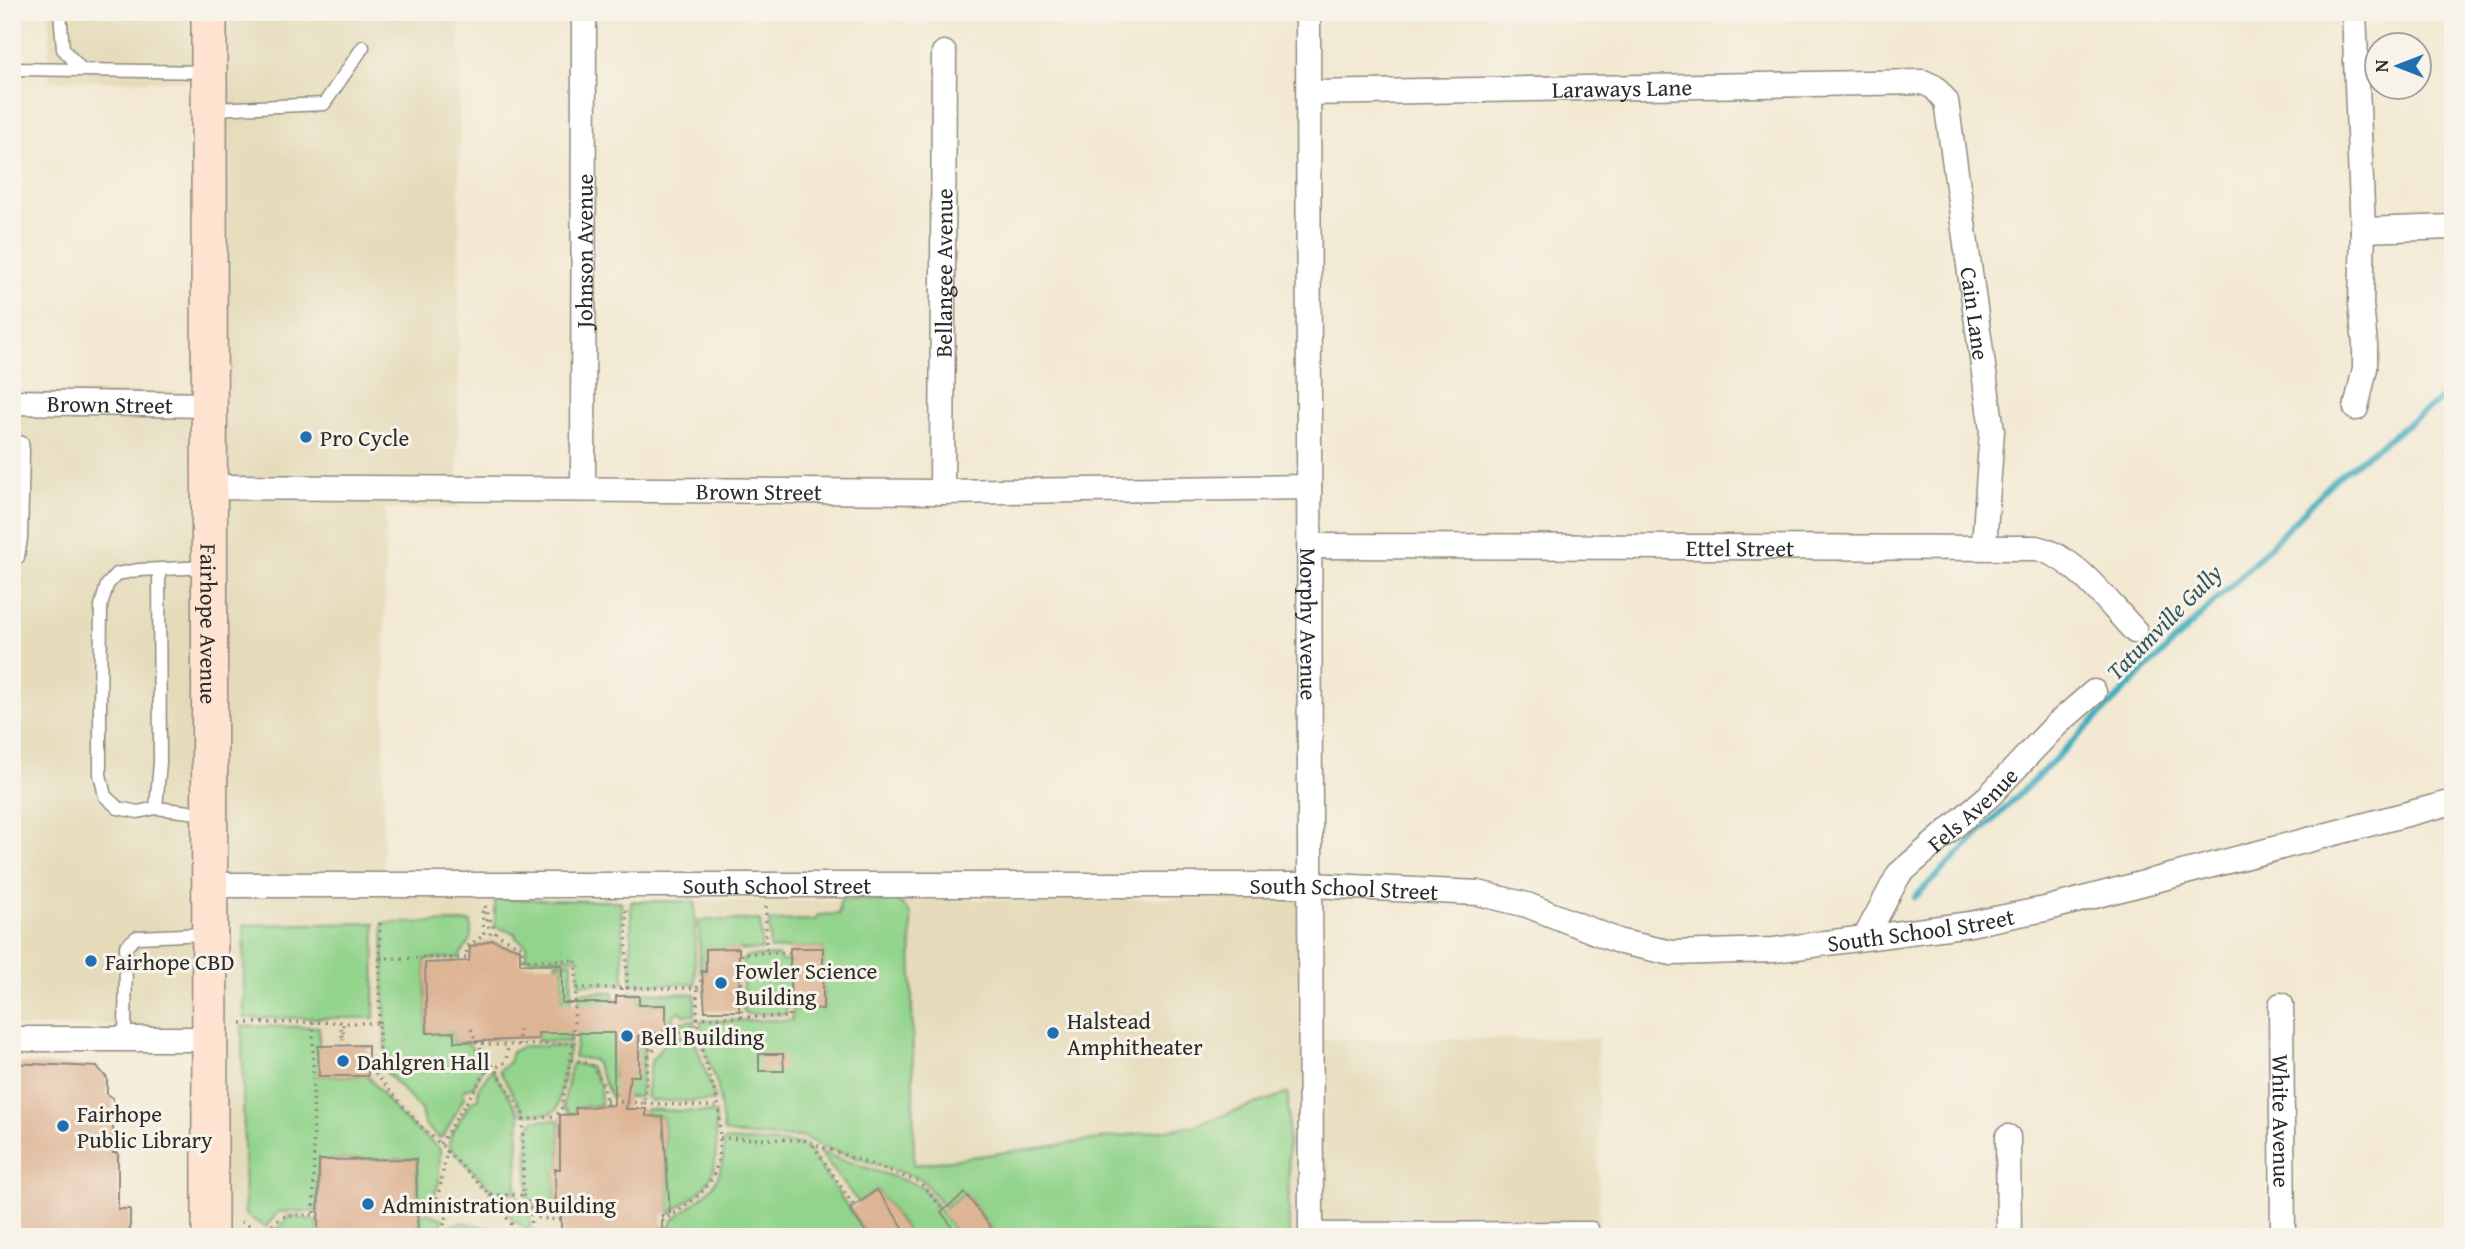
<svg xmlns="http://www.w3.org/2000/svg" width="2465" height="1249" font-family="'Gentium Book Plus',serif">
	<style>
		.built { fill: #e5dbba }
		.green { fill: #93d48c; stroke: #5f805c; stroke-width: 2 }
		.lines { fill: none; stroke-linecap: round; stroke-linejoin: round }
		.stream { stroke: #3fadbd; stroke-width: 6 }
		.building { fill: #ddb494 }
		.lane-casing { stroke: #8f8a7f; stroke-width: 15 }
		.street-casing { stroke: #8f8a7f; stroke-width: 27 }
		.secondary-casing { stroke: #8f8a7f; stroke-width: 38 }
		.path { stroke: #8f8a7f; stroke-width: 3.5; stroke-dasharray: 2 5; stroke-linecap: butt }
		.lane { stroke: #fff; stroke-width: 12 }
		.street { stroke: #fff; stroke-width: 24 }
		.secondary { stroke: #fee3d1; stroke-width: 35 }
		.poi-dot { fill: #1f6fb2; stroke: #f7f3e8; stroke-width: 2.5 }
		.labels { text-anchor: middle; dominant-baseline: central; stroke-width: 6; stroke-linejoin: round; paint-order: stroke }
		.street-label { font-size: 23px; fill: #2b2b2b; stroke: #f7f3e8 }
		.poi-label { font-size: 23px; fill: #2b2b2b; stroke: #f7f3e8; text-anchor: start }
		.water-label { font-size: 24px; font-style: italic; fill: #32585e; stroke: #f7f3e8 }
	</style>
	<rect width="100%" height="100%" fill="#f7f3e8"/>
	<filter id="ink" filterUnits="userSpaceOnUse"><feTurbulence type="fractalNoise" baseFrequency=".0143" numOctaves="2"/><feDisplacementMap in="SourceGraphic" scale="14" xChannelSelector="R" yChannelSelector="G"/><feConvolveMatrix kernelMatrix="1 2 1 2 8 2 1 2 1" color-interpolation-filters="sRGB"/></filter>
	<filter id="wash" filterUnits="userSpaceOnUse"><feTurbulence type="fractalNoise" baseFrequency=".00686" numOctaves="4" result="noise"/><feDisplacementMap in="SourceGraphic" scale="28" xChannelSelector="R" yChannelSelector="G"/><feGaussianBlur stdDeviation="1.57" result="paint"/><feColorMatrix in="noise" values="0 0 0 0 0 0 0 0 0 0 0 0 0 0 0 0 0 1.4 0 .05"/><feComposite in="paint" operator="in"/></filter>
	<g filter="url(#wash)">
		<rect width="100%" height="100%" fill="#f3e9d3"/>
		<!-- built -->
		<path class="built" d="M49 12H460L458 509H386L383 893 621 901 1300 898 1302 1040 1598 1038 1599 1237H217V1026L12 1027V392H194V81H49Z"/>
		<!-- green -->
		<path class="green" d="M495 899 621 901 624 984H579V958H526V945L516 938 515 933 495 927Z
			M840 900H898L911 914 914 1165 1193 1126 1288 1093 1289 1237H998L965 1193 945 1208 922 1179 823 1147 803 1137 746 1136 724 1132 718 1087 701 1040V1021L792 1020 793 1008H823V948L770 949 769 921 815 920 818 915 839 914Z
			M631 901H695V984H631Z
			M699 920H760L762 950 706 949V972H700Z
			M471 922V939L458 958 425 959 427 1032H454V1042L468 1043 476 1054H480L484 1065 474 1086 464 1090V1097L444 1136 439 1138 424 1124 421 1110 386 1072 383 923Z
			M375 923 374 1018H244V925Z
			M748 956H778L781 961H790V1006H786V1014H747L743 1010V959Z
			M556 961 572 962 570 1042 538 1041V1033L562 1017V965H556Z
			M579 992H613L617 1033 614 1076 639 1040 645 1042 640 1097H611L594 1060 574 1057 579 1030Z
			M629 992 695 994V1015H684L680 1011 672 1016 674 1023 695 1020 692 1029 665 1030 666 1005H639V996H629Z
			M242 1026 319 1027V1076H368L398 1114 440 1149 439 1182 431 1204 418 1211 416 1159 319 1160 318 1211 278 1212 266 1227 245 1215Z
			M670 1036H693L715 1098 713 1101H651L646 1097 651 1061Z
			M523 1046H570L557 1109 550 1114H525L499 1070 509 1062 512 1052Z
			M572 1063 590 1067 600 1084 601 1105 576 1108V1114H570L563 1106Z
			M492 1069 520 1114 516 1192H493L449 1146 450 1137 471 1101 478 1099V1089Z
			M646 1109 716 1113C716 1171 722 1180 670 1213L663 1117 646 1116Z
			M534 1120H560V1169L555 1170 556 1212H536L528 1197V1131Z
			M724 1140 804 1144 869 1237H662V1228L671 1227 673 1220C706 1193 724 1188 724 1140Z
			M819 1152 922 1186 954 1229 945 1237H904L908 1233 877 1190 859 1203Z
			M500 1196 518 1197 530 1213V1228L526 1229 512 1219Z
			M426 1213 443 1219 437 1237H418V1216Z
			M289 1216 318 1221V1237H270Z
			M461 1222 506 1232 512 1237H444L448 1227Z"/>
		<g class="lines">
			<!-- stream -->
			<path class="stream" d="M1915 897 2253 564 2336 478 2453 390"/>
		</g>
		<g id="blocks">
			<!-- building -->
			<path class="building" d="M492 940 520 949V964L562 965V1003H616V996H639V1005H666V1028L661 1033 639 1035V1076H630L626 1109H646V1116L663 1117 670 1213 662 1215V1237H561V1214L556 1212 555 1169H560V1115L576 1114 575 1108 614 1105V1033H538V1039L454 1042V1032L427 1033 425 963 469 961 470 947Z
				M739 948V1011H705L702 971 706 972V949Z
				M790 948H823V1009L790 1008Z
				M368 1045V1076H319L318 1046Z
				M759 1054H783L784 1071H759Z
				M12 1063 97 1067 107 1078V1094L113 1098V1153H118V1209H130V1237H12Z
				M416 1159 418 1237H318L319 1160Z
				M877 1190 910 1237H869L850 1209Z
				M965 1193 998 1237H960L954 1229 941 1212Z"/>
		</g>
	</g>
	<g filter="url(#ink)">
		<use href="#blocks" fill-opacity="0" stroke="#8f8a7f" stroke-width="2"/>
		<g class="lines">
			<!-- lane casing -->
			<g class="lane-casing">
				<path id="lane" d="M60 12 63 49 82 70 209 72
					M12 69 82 70
					M213 109 324 104 363 47
					M12 440 22 443 23 451 21 539 18 557H12
					M156 808 160 762 159 569
					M206 814 156 808 138 812 118 808 105 796 100 774V712L101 606 107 585 117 574 139 570 209 567
					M125 1039 126 946 137 937 207 934
					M1311 1229 1592 1228V1237"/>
			</g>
			<!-- street casing -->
			<g class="street-casing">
				<g id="street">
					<path id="s1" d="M1308 12 1311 1237"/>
					<path d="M2354 12 2363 230 2361 304 2365 345V368L2356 408"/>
					<path id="s2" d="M1309 93 1923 82 1934 87 1946 101 1992 430 1984 546"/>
					<path d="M2363 230 2453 227"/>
					<path id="s3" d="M12 402 209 405"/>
					<path id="s4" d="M209 487 942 492 1309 487"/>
					<path id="s5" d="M583 489 584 12"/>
					<path id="s6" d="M942 492 944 53"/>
					<path id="s7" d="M1311 546 2037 548C2077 558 2107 602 2135 631"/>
					<path id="s8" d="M210 885H1311L1478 893 1527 905 1621 942 1672 953 1774 950 1970 924 2045 909 2453 802"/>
					<path id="s9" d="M1866 936 1899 874 1990 795 2056 725 2094 692"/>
					<path id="s10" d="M2281 1005 2283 1237"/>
					<path d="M12 1039H208"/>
					<path d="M2008 1137 2009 1237"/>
				</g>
			</g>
			<!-- secondary casing -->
			<g class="secondary-casing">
				<g id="secondary">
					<path id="s11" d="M209 12 210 1237"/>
				</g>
			</g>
			<!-- path -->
			<path class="path" d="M485 906 496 934 522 947 523 960H576V988H627L626 907
				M766 906V953
				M485 912 492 940
				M380 958H466L467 947 484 935 482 908
				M622 988V996
				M627 988H697L702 979
				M741 1017H789L790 1008
				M697 1018 741 1017 742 953H790
				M313 1022 314 1215
				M241 1023 340 1022 343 1041V1023H379V1054L374 1072 422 1128 447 1150 441 1183
				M379 1023 380 920
				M471 1029 484 1057 495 1068 506 1062 508 1045
				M519 1029V1045
				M697 1033V988
				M475 1042 495 1045 573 1044 576 988
				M571 1060 591 1064 602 1082 607 1105
				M606 1101 644 1103 651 1034
				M644 1103 719 1107 697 1033H667L650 1055
				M523 1120 555 1116 561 1111 573 1044
				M720 1138 803 1140 920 1182 943 1209
				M440 1144 490 1065
				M813 1145 854 1206
				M447 1151 490 1195H523V1114L495 1068
				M490 1195 521 1237
				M523 1195 536 1218 561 1220
				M433 1212 441 1183 439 1182
				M418 1214 448 1212 440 1237
				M662 1221C721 1186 721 1172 719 1107
				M241 1222 259 1229 264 1237
				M264 1237C281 1210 290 1215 318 1215
				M530 1237 531 1211
				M954 1237 958 1234"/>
			<!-- lane -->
			<use href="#lane" class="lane"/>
			<!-- street -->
			<use href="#street" class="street"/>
			<!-- secondary -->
			<use href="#secondary" class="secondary"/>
		</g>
	</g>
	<!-- markers -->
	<g class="poi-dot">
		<circle cx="306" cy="437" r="7"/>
		<circle cx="91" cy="961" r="7"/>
		<circle cx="721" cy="983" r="7"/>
		<circle cx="1053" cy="1033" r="7"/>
		<circle cx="627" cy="1036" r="7"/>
		<circle cx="343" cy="1061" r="7"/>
		<circle cx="63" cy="1126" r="7"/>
		<circle cx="368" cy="1204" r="7"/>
	</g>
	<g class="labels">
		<!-- street labels -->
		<g class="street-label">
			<text stroke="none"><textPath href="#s2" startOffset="313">Laraways Lane</textPath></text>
			<text stroke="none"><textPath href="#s5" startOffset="238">Johnson Avenue</textPath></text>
			<text stroke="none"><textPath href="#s6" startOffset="219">Bellangee Avenue</textPath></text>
			<text stroke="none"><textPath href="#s2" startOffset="859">Cain Lane</textPath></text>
			<text stroke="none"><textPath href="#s3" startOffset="98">Brown Street</textPath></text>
			<text stroke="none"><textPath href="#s4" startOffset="550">Brown Street</textPath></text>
			<text stroke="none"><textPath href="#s7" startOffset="429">Ettel Street</textPath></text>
			<text stroke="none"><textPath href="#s1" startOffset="612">Morphy Avenue</textPath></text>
			<text stroke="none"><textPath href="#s11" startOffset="612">Fairhope Avenue</textPath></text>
			<text stroke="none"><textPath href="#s9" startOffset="168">Fels Avenue</textPath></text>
			<text stroke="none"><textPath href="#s8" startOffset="567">South School Street</textPath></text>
			<text stroke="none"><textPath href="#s8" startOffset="1134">South School Street</textPath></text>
			<text stroke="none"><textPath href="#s8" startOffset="1722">South School Street</textPath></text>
			<text stroke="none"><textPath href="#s10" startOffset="116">White Avenue</textPath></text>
		</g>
		<!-- poi labels -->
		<g class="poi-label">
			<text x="320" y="437">Pro Cycle</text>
			<text x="105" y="961">Fairhope CBD</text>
			<text x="735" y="970">Fowler Science<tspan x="735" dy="26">Building</tspan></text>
			<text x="1067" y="1020">Halstead<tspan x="1067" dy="26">Amphitheater</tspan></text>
			<text x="641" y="1036">Bell Building</text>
			<text x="357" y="1061">Dahlgren Hall</text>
			<text x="77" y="1113">Fairhope<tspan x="77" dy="26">Public Library</tspan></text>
			<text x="382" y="1204">Administration Building</text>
		</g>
		<!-- water labels -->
		<g class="water-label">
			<text transform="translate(2164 622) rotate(-45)">Tatumville Gully</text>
		</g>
	</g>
	<!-- margin -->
	<rect width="2465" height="1249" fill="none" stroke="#f7f3e8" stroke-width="42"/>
	<!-- north arrow -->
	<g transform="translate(2398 66) rotate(270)"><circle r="33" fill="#f7f3e8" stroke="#a5a39c" stroke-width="2"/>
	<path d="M0-5L12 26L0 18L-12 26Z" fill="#1f6fb2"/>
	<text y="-10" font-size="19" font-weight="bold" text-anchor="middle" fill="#2b2b2b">N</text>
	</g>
</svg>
